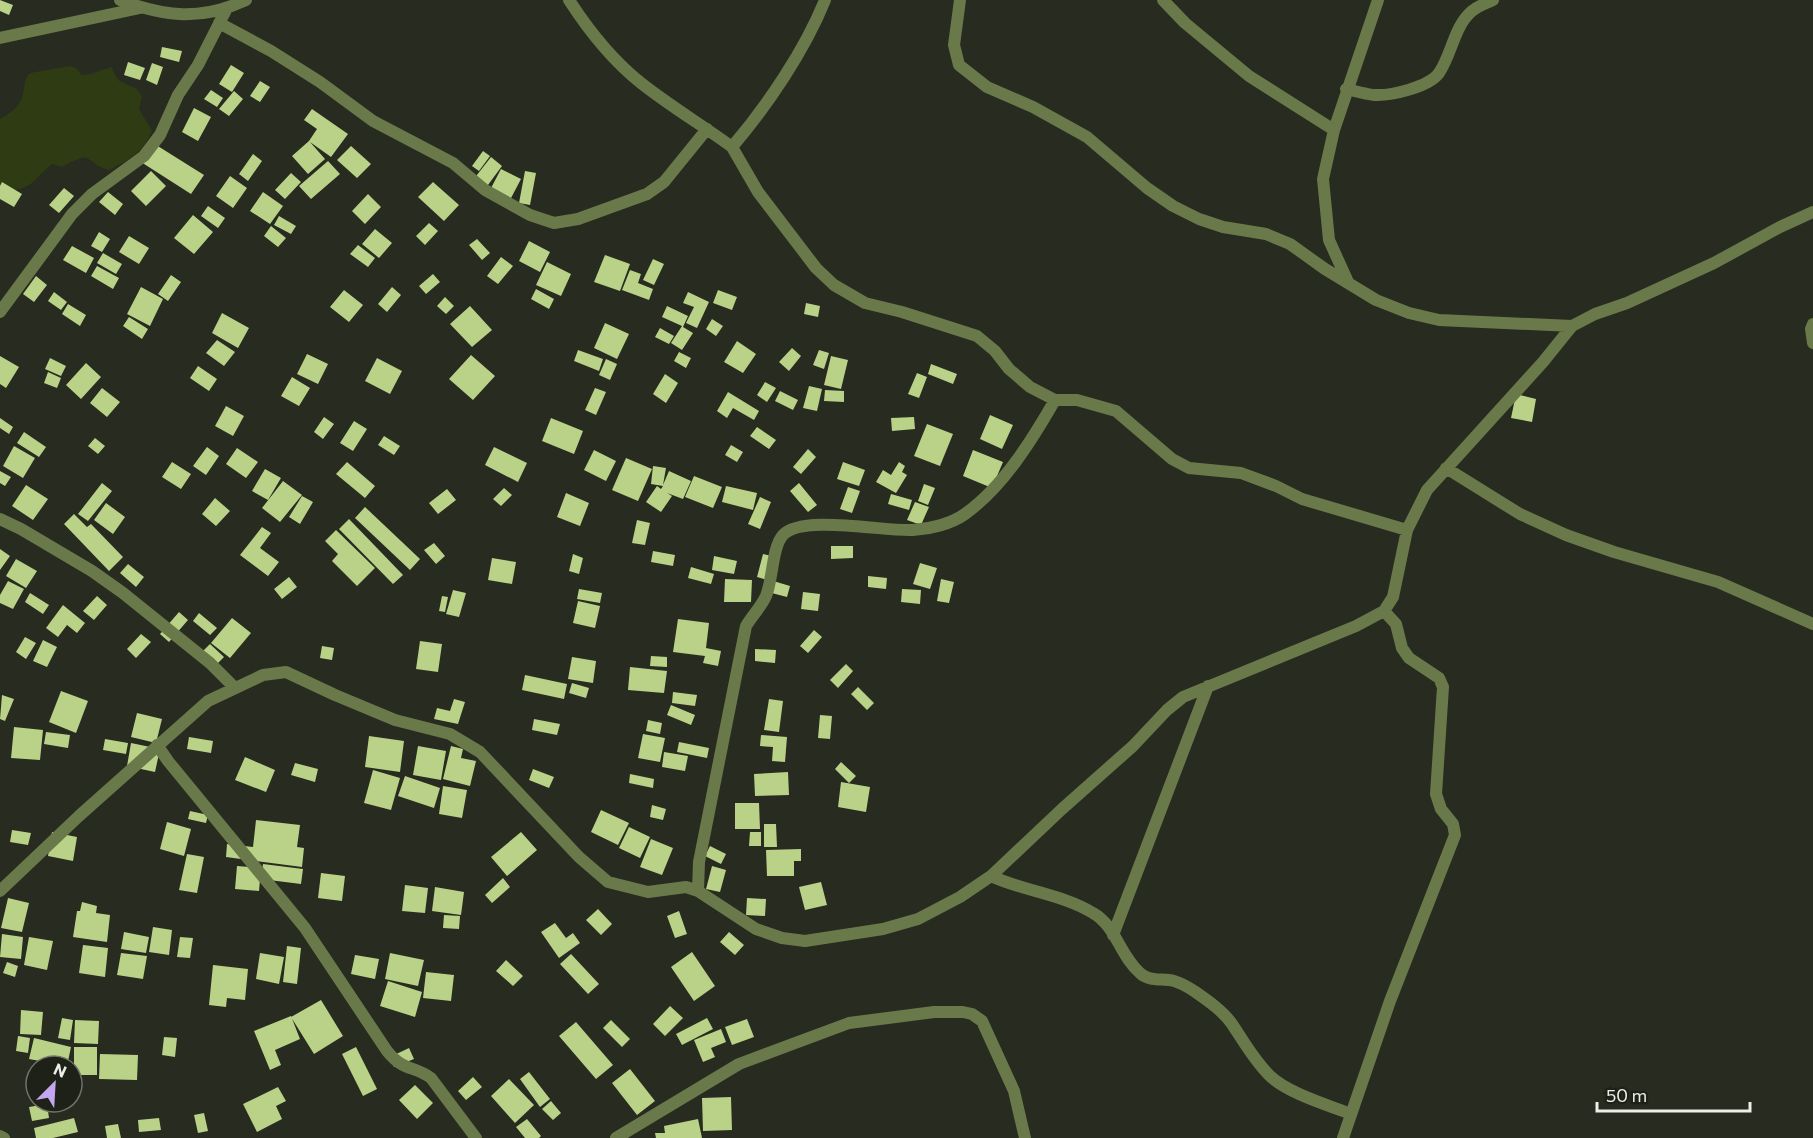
<svg xmlns="http://www.w3.org/2000/svg" width="1813" height="1138" font-family="Commissioner,sans-serif">
	<style>
		.green { fill: #2f3b13 }
		.building { fill: #bad288 }
		.lines { fill: none; stroke-linecap: round; stroke-linejoin: round }
		.minor { stroke: #6a7949; stroke-width: 12 }
	</style>
	<rect width="100%" height="100%" fill="#272b20"/>
	<!-- green -->
	<path class="green" d="M70 66 76 68 82 75 91 74 111 67 118 80 137 89 142 96 139 109 152 131C143 152 129 160 109 170 81 162 97 148 62 167L52 164C31 182 32 191 0 191V119C9 114 18 108 22 98 25 89 23 80 30 73Z"/>
	<!-- building -->
	<path class="building" d="M0 0 13 5 9 15 0 11Z
		M162 47 182 51 179 62 160 57Z
		M128 62 145 68 140 80 124 75Z
		M152 63 163 67 157 85 146 80Z
		M231 65 244 73 232 92 219 84Z
		M260 81 270 87 260 102 250 96Z
		M211 90 223 98 217 107 204 99Z
		M234 91 243 99 229 116 219 109Z
		M194 108 211 117 198 141 182 132Z
		M312 109 348 134 331 157 310 142 325 159 308 174 292 156 309 141 317 129 304 120Z
		M153 143 204 175 191 194 141 162Z
		M351 146 371 164 357 178 337 160Z
		M483 151 490 156 479 171 472 166Z
		M253 154 262 161 248 181 239 174Z
		M491 157 502 166 485 189 473 180Z
		M328 161 340 174 311 199 299 186Z
		M501 169 521 179 510 200 490 190Z
		M151 171 166 186 146 206 131 191Z
		M525 171 536 173 530 205 519 203Z
		M291 173 301 182 285 199 275 190Z
		M230 176 247 188 233 208 216 196Z
		M2 182 22 194 14 207 0 199V186Z
		M433 182 459 205 444 221 418 197Z
		M64 188 74 196 59 213 49 205Z
		M108 192 123 204 115 215 99 202Z
		M263 192 283 206 270 224 250 211Z
		M368 194 381 207 365 224 352 211Z
		M208 206 225 218 218 228 201 216Z
		M193 215 213 232 194 254 174 238Z
		M279 216 296 226 291 234 274 225Z
		M429 223 438 231 425 245 416 236Z
		M271 226 286 238 278 247 264 236Z
		M375 229 392 243 379 258 362 244Z
		M99 232 110 239 102 252 91 246Z
		M129 236 149 248 139 264 119 252Z
		M477 239 490 253 482 260 469 245Z
		M529 241 550 252 540 272 519 261Z
		M358 245 375 258 368 267 350 254Z
		M72 246 94 258 86 273 63 260Z
		M103 253 122 264 116 274 97 263Z
		M605 255 630 264 620 291 594 282Z
		M501 257 513 266 498 284 487 276Z
		M653 259 664 264 654 285 643 280Z
		M547 262 571 274 561 296 536 285Z
		M97 266 119 278 113 289 91 276Z
		M630 270 641 274 638 283 653 289 649 300 622 290Z
		M433 274 440 282 426 294 419 286Z
		M171 275 181 282 168 301 158 294Z
		M36 276 47 285 34 302 23 294Z
		M141 287 163 299 150 326 127 314Z
		M392 287 401 295 387 312 378 304Z
		M536 289 554 299 549 309 531 299Z
		M344 290 363 305 349 322 330 307Z
		M718 290 737 297 732 310 713 303Z
		M54 292 67 302 61 310 48 301Z
		M688 292 709 302 697 328 686 323 694 307 683 303Z
		M445 297 454 306 446 314 437 306Z
		M806 303 820 306 818 317 804 314Z
		M68 304 86 315 80 326 62 314Z
		M470 306 492 330 472 347 450 324Z
		M667 306 688 316 683 327 693 333 682 350 671 343 682 326 662 317Z
		M222 313 249 328 238 348 212 333Z
		M129 317 148 329 142 339 123 326Z
		M712 319 723 326 716 336 706 329Z
		M605 323 629 334 617 359 594 348Z
		M660 328 674 336 669 344 655 337Z
		M217 340 235 352 224 366 206 353Z
		M737 341 756 354 743 373 724 362Z
		M792 348 801 356 789 371 779 362Z
		M578 350 603 359 599 371 574 361Z
		M819 350 829 353 824 369 813 365Z
		M679 352 691 358 686 368 674 361Z
		M307 354 328 364 318 384 297 374Z
		M471 355 495 376 473 400 449 379Z
		M0 356 19 367 6 388 0 384Z
		M831 356 848 360 841 389 824 385Z
		M50 358 66 366 61 376 45 369Z
		M377 358 402 371 390 394 365 381Z
		M606 359 617 364 610 380 599 375Z
		M86 363 101 377 81 399 66 385Z
		M931 364 957 374 953 384 928 374Z
		M198 366 217 379 209 391 190 378Z
		M48 372 61 378 57 388 44 383Z
		M917 373 927 377 919 398 908 394Z
		M665 374 678 383 666 403 653 394Z
		M292 377 310 388 299 406 281 396Z
		M765 382 776 388 767 402 757 395Z
		M809 386 822 389 817 411 803 408Z
		M102 388 120 402 107 417 90 403Z
		M595 388 606 392 596 415 585 410Z
		M825 390 844 391V402L824 401Z
		M780 391 798 400 793 410 775 401Z
		M728 392 759 411 754 420 733 408 727 418 717 411Z
		M1516 394 1536 399 1532 422 1511 418Z
		M226 406 244 416 233 436 215 426Z
		M990 415 1013 425 1002 449 980 439Z
		M324 417 334 424 323 439 314 432Z
		M914 417 915 429 892 431 891 418Z
		M0 418 13 427 9 434 0 428Z
		M551 418 583 431 574 454 542 441Z
		M354 421 367 429 353 451 340 443Z
		M927 424 953 434 940 466 914 456Z
		M757 427 776 440 769 449 750 436Z
		M24 432 46 447 39 457 17 443Z
		M384 436 400 446 394 455 378 445Z
		M95 438 105 446 98 454 88 446Z
		M731 445 743 452 737 462 725 455Z
		M14 446 35 458 23 478 3 466Z
		M207 447 219 456 206 475 193 466Z
		M494 447 527 463 518 482 485 465Z
		M237 448 258 462 246 478 226 464Z
		M808 449 816 457 801 474 793 467Z
		M594 450 616 461 606 481 584 470Z
		M973 450 1003 462 992 488 963 476Z
		M626 458 652 469 638 501 612 490Z
		M172 462 191 474 181 489 162 477Z
		M347 462 375 486 365 498 336 474Z
		M843 462 865 470 859 486 837 479Z
		M899 462 905 466 902 472 907 475 896 493 876 482 883 470 891 475Z
		M653 466 666 468 663 485 669 471 691 481 683 499 667 493 672 496 661 512 646 502 657 486 661 489 663 486 651 484Z
		M265 469 281 478 268 500 252 491Z
		M0 471 11 477 5 486 0 483Z
		M694 476 722 487 713 508 685 497Z
		M283 481 302 495 280 522 262 508Z
		M102 483 112 491 88 521 78 514Z
		M799 483 817 505 808 512 790 491Z
		M924 484 935 488 928 505 918 501Z
		M26 485 48 499 33 520 12 506Z
		M726 486 757 493 753 510 722 502Z
		M848 487 860 491 852 513 840 509Z
		M504 488 512 495 501 506 493 499Z
		M447 489 456 500 438 514 429 503Z
		M566 493 589 503 580 526 557 517Z
		M891 494 912 500 909 510 888 504Z
		M302 496 313 502 300 524 289 517Z
		M760 497 771 502 760 529 748 524Z
		M215 498 230 511 216 526 202 514Z
		M915 502 929 507 921 525 907 520Z
		M106 503 125 517 113 534 94 520Z
		M365 507 420 559 410 570 355 518Z
		M74 514 87 527 91 524 123 557 109 571 64 524Z
		M349 519 403 575 393 584 339 529Z
		M637 520 650 523 645 545 632 543Z
		M262 527 271 533 260 548 279 562 268 576 240 555Z
		M336 530 375 568 357 586 332 561 338 554 325 541Z
		M434 543 445 556 436 564 424 550Z
		M831 546H853V558L831 559Z
		M0 549 10 556 0 570Z
		M653 551 675 555 673 566 651 562Z
		M573 554 583 558 579 574 569 571Z
		M763 554 776 557 770 580 790 586 787 597 764 591 767 580 757 577Z
		M714 556 737 561 734 574 712 570Z
		M492 558 516 562 512 584 488 580Z
		M16 559 37 571 26 588 6 576Z
		M920 563 937 568 930 589 913 584Z
		M128 564 144 577 136 587 120 573Z
		M691 567 714 574 711 584 688 578Z
		M868 576 887 578 886 589 868 587Z
		M289 577 297 587 282 599 274 589Z
		M725 579 752 580 751 602H724Z
		M941 579 954 582 949 603 937 601Z
		M8 581 24 589 13 609 0 603V595Z
		M579 589 602 593 600 603 577 599Z
		M902 589 921 590 920 604 901 602Z
		M453 590 466 593 459 617 446 614Z
		M803 592 820 594 818 611 801 609Z
		M30 593 49 605 43 614 25 602Z
		M97 596 107 605 94 620 83 611Z
		M442 596 448 597 445 612 439 611Z
		M578 601 600 606 595 628 573 623Z
		M63 605 85 623 77 633 67 625 58 637 46 628Z
		M179 612 188 620 169 642 160 634Z
		M199 613 217 628 210 635 193 621Z
		M232 618 251 633 230 658 211 643Z
		M678 619 709 623 706 648 721 651 718 666 703 663 705 656 673 652Z
		M814 630 822 637 808 653 800 646Z
		M141 634 151 642 136 658 127 649Z
		M25 637 36 643 26 659 16 652Z
		M43 640 57 647 47 667 33 661Z
		M420 641 442 644 438 672 416 669Z
		M210 644 224 657 215 666 202 652Z
		M322 646 334 648 332 660 320 658Z
		M755 649 776 650 775 663 755 661Z
		M651 656 667 657V667L650 666Z
		M572 657 596 661 593 683 568 679Z
		M846 664 853 671 838 688 830 680Z
		M630 667 667 671 664 693 628 690Z
		M525 675 567 684 564 699 522 690Z
		M572 683 589 688 586 698 569 693Z
		M858 687 874 703 867 710 851 694Z
		M61 691 88 701 76 733 49 722Z
		M673 692 697 695 695 706 672 703Z
		M2 695 14 699 5 721 0 719Z
		M454 699 465 702 458 724 434 719 437 708 450 711Z
		M769 699 783 701 779 732 764 730Z
		M671 705 695 715 691 725 667 715Z
		M137 713 162 719 156 743 131 737Z
		M820 715 832 716 830 739 818 738Z
		M534 719 560 724 557 735 532 730Z
		M648 720 662 723 660 734 646 731Z
		M14 727 43 730 40 760 11 758Z
		M46 732 70 735 68 748 44 744Z
		M643 734 665 738 660 762 638 758Z
		M761 735 787 737 785 762 772 761 773 747 760 746Z
		M369 736 404 741 400 772 365 767Z
		M189 737 213 741 211 753 187 749Z
		M105 739 128 743 126 754 103 750Z
		M679 742 709 748 707 758 677 752Z
		M131 743 160 749 155 772 127 766Z
		M418 746 446 751 441 780 413 775Z
		M451 746 463 749 461 758 476 761 470 786 443 779Z
		M664 752 688 756 685 771 662 767Z
		M245 757 275 770 266 792 235 780Z
		M841 762 856 776 849 783 835 769Z
		M295 763 318 769 315 782 291 775Z
		M533 769 554 777 549 788 529 780Z
		M373 770 400 778 391 810 364 803Z
		M788 772 789 795 755 796 754 774Z
		M630 774 654 779 653 788 629 783Z
		M405 776 440 788 434 808 398 796Z
		M841 782 870 787 866 812 838 807Z
		M443 786 467 790 462 818 439 814Z
		M735 803H759L760 829H735Z
		M652 805 666 809 663 820 650 817Z
		M601 810 629 823 618 845 591 832Z
		M190 811 208 815 206 823 188 819Z
		M256 820 300 825 297 847 304 848 302 867 226 857 227 844 253 847Z
		M167 822 191 829 184 856 160 849Z
		M764 824H776L777 847H764Z
		M629 827 650 837 640 858 619 848Z
		M12 830 31 833 28 845 10 842Z
		M52 832 77 837 73 861 48 856Z
		M521 832 537 850 507 876 491 857Z
		M750 832H761V846H749Z
		M651 839 673 848 662 875 640 867Z
		M710 846 726 854 721 864 705 856Z
		M801 849V861H794V876H767L766 850Z
		M187 854 204 857 197 893 179 890Z
		M263 864 303 869 301 884 261 879Z
		M237 866 261 868 259 891 235 889Z
		M712 866 726 870 720 892 706 889Z
		M321 873 345 876 342 901 318 898Z
		M503 878 510 887 492 903 485 895Z
		M821 882 827 905 805 910 799 887Z
		M405 885 428 888 425 913 402 911Z
		M435 887 464 892 461 915 432 911Z
		M8 898 29 903 22 932 1 928Z
		M747 898 766 899 765 916 746 915Z
		M82 902 97 906 96 913 110 915 107 942 73 937 77 911H80Z
		M598 909 612 924 601 935 586 920Z
		M679 911 687 934 675 938 667 916Z
		M444 915 460 916 459 929 443 928Z
		M555 923 566 938 573 933 580 943 559 958 541 932Z
		M153 927 172 930 169 955 149 952Z
		M124 932 149 937 146 953 121 949Z
		M729 932 744 945 735 955 720 942Z
		M2 934 23 937 21 959 0 957Z
		M29 937 53 941 47 970 24 965Z
		M180 937 193 938 190 958 177 957Z
		M83 945 108 948 105 977 79 973Z
		M287 946 301 948 297 984 283 982Z
		M692 952 715 986 694 1001 671 967Z
		M121 953 147 956 143 979 117 975Z
		M260 953 284 957 279 984 256 979Z
		M390 953 424 960 418 986 385 979Z
		M571 954 599 984 588 994 560 964Z
		M355 955 379 959 375 979 351 974Z
		M506 960 523 976 513 986 496 971Z
		M7 962 18 966 15 977 3 973Z
		M213 965 248 969 245 1000 227 998 226 1007 209 1005Z
		M426 972 454 975 451 1001 423 998Z
		M388 981 422 992 415 1017 380 1006Z
		M321 1000 343 1036 314 1054 291 1017Z
		M670 1006 683 1018 665 1036 653 1024Z
		M21 1010 43 1012 41 1035 20 1034Z
		M291 1016 300 1039 275 1050 281 1065 270 1070 254 1031Z
		M62 1018 73 1020 70 1040 58 1038Z
		M707 1018 713 1029 682 1045 676 1034Z
		M747 1019 754 1037 732 1045 725 1027Z
		M75 1020 99 1021 98 1044 74 1043Z
		M611 1020 630 1039 622 1047 603 1028Z
		M576 1022 613 1065 596 1079 559 1036Z
		M721 1029 726 1042 711 1048 715 1057 703 1062 694 1040Z
		M18 1036 30 1038 28 1053 16 1051Z
		M164 1037 177 1038 175 1057 162 1055Z
		M34 1038 71 1047 67 1066 29 1059Z
		M74 1047H97V1075H74Z
		M356 1047 377 1089 363 1096 342 1054Z
		M409 1048 414 1059 394 1067 390 1057Z
		M100 1054 138 1055 137 1080 99 1079Z
		M630 1069 655 1101 637 1115 612 1083Z
		M529 1072 550 1099 540 1107 520 1079Z
		M473 1077 482 1087 466 1100 458 1091Z
		M509 1079 534 1105 515 1123 491 1096Z
		M415 1085 433 1103 417 1119 399 1100Z
		M278 1087 286 1101 276 1106 282 1119 257 1132 243 1104Z
		M731 1097 732 1130 703 1131 702 1098Z
		M551 1101 561 1113 553 1120 542 1109Z
		M47 1104 49 1118 32 1121 29 1107Z
		M204 1113 208 1131 198 1133 194 1115Z
		M74 1118 78 1132 53 1138H36L34 1128Z
		M159 1118 161 1130 139 1132 138 1120Z
		M527 1119 541 1136 539 1138H525L516 1127Z
		M698 1119 702 1138H656L655 1133H665L664 1126Z
		M118 1124 121 1138H107L105 1126Z"/>
	<g class="lines">
		<!-- minor -->
		<path class="minor" d="M120 0C165 17 201 21 246 0
			M569 0C589 31 612 60 641 83 670 106 702 125 732 147
			M825 0C805 50 767 106 732 147L758 192 816 268 834 285 865 303 902 312 977 336 995 351 1009 369 1030 387 1055 400H1077L1116 411 1172 459 1189 468 1241 473 1276 486 1302 499 1407 530
			M960 0 954 45 959 65 987 87 1033 107 1087 137 1147 188 1173 206 1199 219 1223 227 1266 234 1290 244 1325 269 1376 300 1409 313 1439 320 1572 326
			M1163 0 1185 23 1249 76 1334 130
			M219 23 271 51 320 82 373 121 453 163 485 190 530 215 554 223 578 219 647 194 664 182 707 129
			M0 38 140 8
			M1346 89C1355 91 1365 94 1374 95 1391 96 1429 87 1439 73 1452 54 1454 26 1472 11 1478 6 1487 3 1493 0
			M1348 282 1329 240 1323 179 1334 130 1378 0
			M0 312 72 214 92 194 144 156 160 135 178 95 198 65 226 10
			M1813 324 1811 329 1813 343
			M1446 468 1520 514 1566 535 1614 552 1718 582 1813 624
			M0 519 21 529 92 571 123 593 210 663 235 688
			M157 745 168 761 305 928 387 1051C404 1072 413 1065 431 1078L476 1138
			M991 876C1023 891 1062 894 1093 913 1116 926 1120 956 1140 973 1149 982 1163 978 1174 981 1181 983 1188 987 1194 991 1207 1000 1223 1011 1232 1024 1244 1042 1254 1060 1269 1075 1287 1093 1328 1105 1351 1114
			M0 891 79 816 208 701 263 675 286 672 335 695 395 720 450 734 480 752 579 857 608 882 648 892 686 887 698 891 756 929 782 938 805 941 883 929 918 919 960 897 991 876 1062 809 1133 746 1167 710 1183 697 1356 626 1384 611 1393 597 1407 530 1427 490 1543 362 1572 326 1595 314 1627 303 1714 263 1780 227 1813 212
			M698 891 699 862 746 626C752 616 761 607 766 596 773 579 772 547 783 535 802 514 886 532 913 530 930 529 951 524 965 514 1003 487 1032 440 1055 400
			M1113 935 1208 686
			M0 1136 4 1138
			M616 1138 739 1064 849 1023 934 1012H963L972 1014 982 1021 1014 1091 1025 1138
			M1343 1138 1390 1001 1455 835 1453 824 1441 809 1436 794 1443 687 1439 678 1409 658 1402 648 1396 624 1384 611"/>
	</g>
	<!-- north arrow -->
	<g transform="translate(54 1084) rotate(24)"><circle r="28" fill="#1e2117" stroke="#70736a" stroke-width="1.5"/>
	<path d="M0-4.5L10 22L0 15L-10 22Z" fill="#c5a6f0"/>
	<text y="-9" font-size="16" font-weight="bold" text-anchor="middle" fill="#eceee7">N</text>
	</g>
	<!-- scale -->
	<path d="M1597 1102v9h153v-9" fill="none" stroke="#eceee7" stroke-width="3"/>
	<text x="1606" y="1102" font-size="18" fill="#eceee7" stroke="#1e2117" stroke-width="4.5" paint-order="stroke">50 m</text>
</svg>
